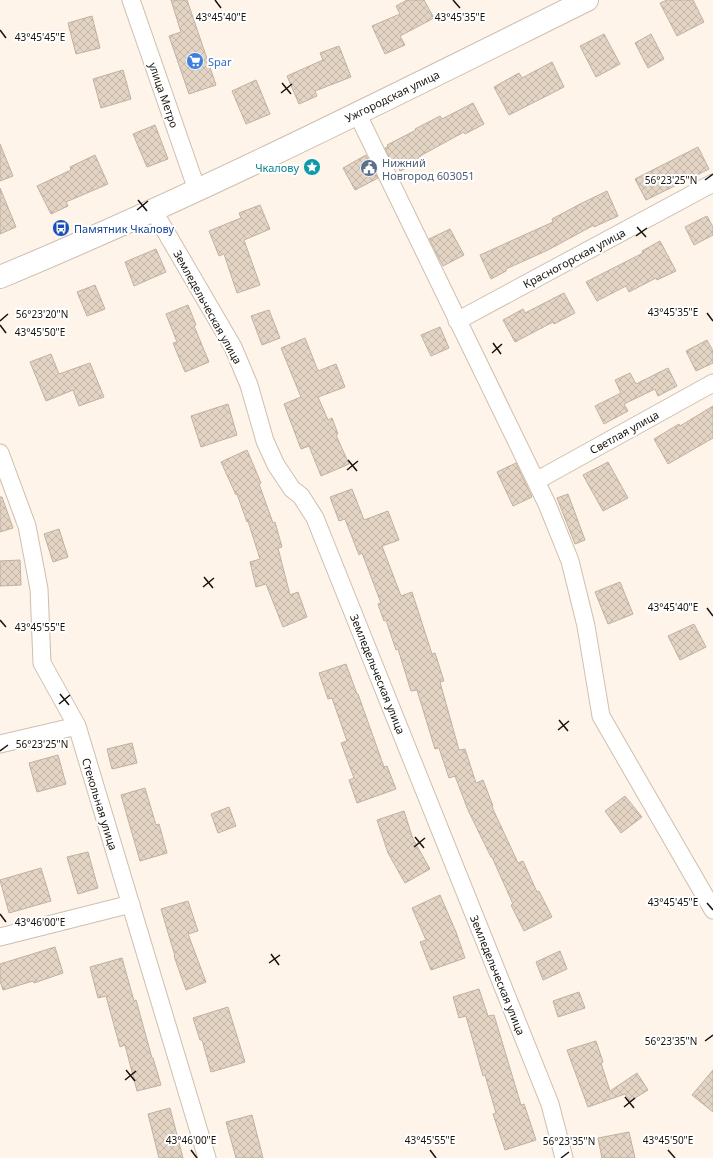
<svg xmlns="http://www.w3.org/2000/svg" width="713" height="1158" font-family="'Noto Sans',sans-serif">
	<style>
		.building { fill: url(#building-cross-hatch); stroke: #c0b1a1 }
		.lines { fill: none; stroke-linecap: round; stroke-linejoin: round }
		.minor-casing { stroke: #cebfae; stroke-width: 19 }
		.major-casing { stroke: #cebfae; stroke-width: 24 }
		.minor { stroke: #fff; stroke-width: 17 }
		.major { stroke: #fff; stroke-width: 22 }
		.ticks { fill: none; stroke: #18130d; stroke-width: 1.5 }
		.labels { text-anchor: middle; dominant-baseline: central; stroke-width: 4; stroke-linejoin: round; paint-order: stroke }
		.shop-label { font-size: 11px; fill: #366cbe; stroke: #fff; text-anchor: start }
		.street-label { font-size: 11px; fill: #18130d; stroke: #fff }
		.service-label { font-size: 11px; fill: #4e5e75; stroke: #fff; text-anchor: start }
		.culture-label { font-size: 11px; fill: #0d838f; stroke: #fff; text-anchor: end }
		.transit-label { font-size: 11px; fill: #164399; stroke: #fff; text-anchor: start }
		.ticks-label { font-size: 10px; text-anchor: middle; fill: #18130d; stroke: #fff; stroke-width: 4; stroke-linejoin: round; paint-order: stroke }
	</style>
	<defs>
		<pattern id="building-cross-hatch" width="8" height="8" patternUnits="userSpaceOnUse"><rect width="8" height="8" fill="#e4d4c4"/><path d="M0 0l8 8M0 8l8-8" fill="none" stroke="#c3b5a7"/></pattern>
	</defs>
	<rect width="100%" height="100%" fill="#fef4ea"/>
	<!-- building -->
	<path class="building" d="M171 0H187L216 85 189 94 169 36 181 32Z
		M407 0H424L434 18 400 36 405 45 385 54 372 26 400 14 396 6Z
		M667 0H693L704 22 677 36 660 3Z
		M92 16 100 48 76 54 68 23Z
		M604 34 620 64 596 77 580 46Z
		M651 34 664 59 648 68 635 43Z
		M339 46 351 77 315 91 317 96 299 104 287 76 323 60 320 53Z
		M552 62 564 87 509 115 494 87 519 73 522 78Z
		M123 70 131 99 101 108 93 79Z
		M256 80 270 114 246 124 232 91Z
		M473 103 484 124 465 134 464 132 420 156 422 161 400 171 398 167 395 169 385 148 388 147 387 145 416 130 415 129 440 116 442 119Z
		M155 125 168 159 147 167 133 134Z
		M0 144 13 176 0 181Z
		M698 147 709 169 646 200 635 179Z
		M95 155 108 184 66 202 68 206 51 214 37 186 71 170 70 167Z
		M366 155 378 178 355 190 343 168Z
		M0 188 16 227 0 234Z
		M607 191 618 216 594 227V225L548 250 506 269V271L491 279 480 255 553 222 552 219 582 203Z
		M260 205 270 229 244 240 260 285 237 293 224 254 219 256 209 231 241 218 239 213Z
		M707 216 713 227V235L694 245 685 227Z
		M450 229 464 255 443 266 429 239Z
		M660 241 676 271 657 280 656 278 629 292 626 286 597 301 586 282 643 253 642 251Z
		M156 249 166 272 134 286 125 262Z
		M95 285 105 309 87 316 77 292Z
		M564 293 575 313 554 324 553 322 515 342 503 320 523 309 525 313Z
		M188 305 196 325 194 326 209 362 185 372 173 343 177 342 166 314Z
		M269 310 280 338 262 345 251 316Z
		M440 327 449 348 431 356 421 335Z
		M305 338 318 371 336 364 345 387 318 397 328 420 332 418 338 434 336 435 349 464 321 476 309 446 301 449 284 404 301 397 281 348Z
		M707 340 713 351V363L696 371 686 351Z
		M51 354 59 374 90 363 104 397 79 406 73 390 46 401 30 362Z
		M668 368 677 386 658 396 655 389 624 404 628 411 604 424 595 406 621 393 615 380 630 373 636 384Z
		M228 404 237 435 201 447 191 416Z
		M713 406V438L668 464 654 439 679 424 680 426Z
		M247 450 261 483 259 484 273 523 275 522 282 547 278 548 290 595 298 592 307 617 283 627 266 584 256 587 250 562 260 559 248 521 247 522 237 494 236 495 221 462Z
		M608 462 628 498 603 511 583 475Z
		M516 463 532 497 513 506 497 472Z
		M352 489 364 520 388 511 399 540 382 546 401 596 412 592 432 654 435 653 444 681 440 682 459 750 465 749 476 783 483 780 493 806 492 807 518 863 523 861 537 892 539 891 552 917 524 931 511 905 513 904 492 857H491L468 810 455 776 449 778 439 748 435 749 417 690 411 691 398 649 396 650 386 620 384 621 378 604 381 603 362 553 359 555 345 519 339 521 330 497Z
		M568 494 585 540 575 544 557 498Z
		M0 497H2L13 528 0 532Z
		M59 529 68 557 53 562 44 534Z
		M20 560 21 585 0 586V561Z
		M620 582 633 614 608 624 595 592Z
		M694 624 706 647 680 660 668 636Z
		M346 664 357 694H358L384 767 387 766 396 789 357 803 349 780 354 778 341 743 347 741 332 698 328 699 319 673Z
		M132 743 137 763 112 769 107 749Z
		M58 755 66 784 37 792 29 763Z
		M145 788 156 825 159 824 167 853 140 861 121 795Z
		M625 796 642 817 621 833 605 811Z
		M229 807 236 826 218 833 211 814Z
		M404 811 413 839 430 869 405 883 388 853 377 820Z
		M88 852 98 888 78 894 67 857Z
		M41 868 51 901 9 913 0 880Z
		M440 895 456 932 465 958 431 970 420 942 426 940 412 908Z
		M188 901 198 931 188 934 206 982 186 990 174 956H175L161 909Z
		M55 947 63 973 34 983 33 981 3 990 0 981V964Z
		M560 951 567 969 543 980 536 962Z
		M122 958 134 1001 136 1000 152 1058H153L161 1085 137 1091 125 1045 120 1047 106 996 98 998 90 967Z
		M479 989 488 1016 494 1015 521 1105 524 1104 536 1140 505 1150 493 1114 496 1113 485 1075 483 1076 466 1016 459 1018 453 997Z
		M579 992 585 1008 558 1017 553 1001Z
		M228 1007 245 1062 211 1072 202 1040H200L193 1018Z
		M596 1041 603 1062 601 1063 610 1091 637 1073 648 1090 630 1101 625 1094 588 1107 567 1050Z
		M713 1070V1112L692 1095Z
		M170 1108 183 1158H159L148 1114Z
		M252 1115 263 1158H236L226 1122Z
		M629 1132 635 1158H602L598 1138Z"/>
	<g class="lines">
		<!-- minor casing -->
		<g class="minor-casing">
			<path id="minor" d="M131 0 197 190
				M357 113 547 504 570 561 586 626 601 716 713 910
				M153 210 233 347 249 385 265 441 276 465 292 489 301 496 315 518 550 1104 564 1158
				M457 321 713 183
				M0 453 27 526 39 589 42 663 77 726 207 1158
				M536 481 713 383
				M0 744 77 726
				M0 937 131 904"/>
		</g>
		<!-- major casing -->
		<g class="major-casing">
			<path id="major" d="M0 277C200 194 393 96 587 0"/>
		</g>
		<!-- minor -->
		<use href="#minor" class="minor"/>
		<!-- major -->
		<use href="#major" class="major"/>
	</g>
	<!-- ticks -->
	<path class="ticks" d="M215 0 221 8M453 0 460 8M0 30 6 38M282 83 291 94M281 93 292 84M705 180 713 174M138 200 147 211M137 210 148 201M637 227 646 237M636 236 647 228M707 313 713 321M0 321 8 314M0 325 6 333M493 343 501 354M492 353 502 344M348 460 357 471M347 470 358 461M204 577 213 588M203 587 214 578M707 608 713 616M0 620 6 627M60 694 69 705M59 704 70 695M559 720 568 731M558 730 569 721M0 751 8 745M415 837 424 848M414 847 425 838M707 903 713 910M0 914 6 922M271 954 279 965M269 963 280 955M705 1041 713 1035M126 1070 135 1081M125 1080 136 1071M625 1097 634 1108M624 1107 635 1098M191 1150 197 1158M430 1150 436 1158M668 1150 675 1158M561 1158 569 1152"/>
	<!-- icons -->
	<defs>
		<g id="supermarket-disc" transform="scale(0.9)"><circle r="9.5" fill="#3f7fe0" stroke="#fff"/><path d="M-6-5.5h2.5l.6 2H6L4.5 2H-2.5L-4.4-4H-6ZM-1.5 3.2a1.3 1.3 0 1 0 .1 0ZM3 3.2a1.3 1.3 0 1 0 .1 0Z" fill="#fff"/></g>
		<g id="sight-disc" transform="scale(0.9)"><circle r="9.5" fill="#0f9aa8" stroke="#fff"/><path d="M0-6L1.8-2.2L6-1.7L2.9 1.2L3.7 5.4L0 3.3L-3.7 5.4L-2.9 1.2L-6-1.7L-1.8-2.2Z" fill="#fff"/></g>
		<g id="civic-disc" transform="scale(0.9)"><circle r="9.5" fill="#5c6f8a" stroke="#fff"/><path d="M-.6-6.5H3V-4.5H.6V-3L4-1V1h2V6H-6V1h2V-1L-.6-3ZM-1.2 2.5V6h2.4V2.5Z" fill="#fff"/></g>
		<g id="bus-disc" transform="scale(0.9)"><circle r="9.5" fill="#1a4fb4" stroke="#fff"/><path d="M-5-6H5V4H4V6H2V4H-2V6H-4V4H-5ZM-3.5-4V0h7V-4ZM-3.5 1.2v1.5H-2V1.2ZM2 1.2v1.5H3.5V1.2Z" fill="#fff"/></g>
	</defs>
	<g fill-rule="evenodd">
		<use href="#supermarket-disc" x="195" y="61"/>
		<use href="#sight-disc" x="312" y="167"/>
		<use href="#civic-disc" x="369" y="168"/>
		<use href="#bus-disc" x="61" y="228"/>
	</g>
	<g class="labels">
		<!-- shop labels -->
		<g class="shop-label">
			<text x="208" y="61">Spar</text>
		</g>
		<!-- street labels -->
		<g class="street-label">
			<text transform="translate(164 95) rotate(71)">улица Метро</text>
			<text transform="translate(392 96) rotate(-26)">Ужгородская улица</text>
			<text transform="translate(574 258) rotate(-28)">Красногорская улица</text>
			<text transform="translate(208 307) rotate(61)">Земледельческая улица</text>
			<text transform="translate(624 432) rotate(-29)">Светлая улица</text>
			<text transform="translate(378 674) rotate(68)">Земледельческая улица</text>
			<text transform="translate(100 804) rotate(73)">Стекольная улица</text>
			<text transform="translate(498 975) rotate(68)">Земледельческая улица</text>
		</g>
		<!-- service labels -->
		<g class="service-label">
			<text x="382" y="162">Нижний<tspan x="382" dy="13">Новгород 603051</tspan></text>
		</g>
		<!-- culture labels -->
		<g class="culture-label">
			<text x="299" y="167">Чкалову</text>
		</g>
		<!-- transit labels -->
		<g class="transit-label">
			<text x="74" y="228">Памятник Чкалову</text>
		</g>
	</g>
	<g class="ticks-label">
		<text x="221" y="21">43°45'40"E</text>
		<text x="460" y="21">43°45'35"E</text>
		<text x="40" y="41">43°45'45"E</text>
		<text x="671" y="184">56°23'25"N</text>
		<text x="673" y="316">43°45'35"E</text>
		<text x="42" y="318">56°23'20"N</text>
		<text x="40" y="336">43°45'50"E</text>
		<text x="673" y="611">43°45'40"E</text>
		<text x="40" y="631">43°45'55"E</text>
		<text x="42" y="748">56°23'25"N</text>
		<text x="673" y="906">43°45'45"E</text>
		<text x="40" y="926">43°46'00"E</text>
		<text x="671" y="1045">56°23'35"N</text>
		<text x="191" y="1144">43°46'00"E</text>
		<text x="430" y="1144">43°45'55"E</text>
		<text x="668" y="1144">43°45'50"E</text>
		<text x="569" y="1145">56°23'35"N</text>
	</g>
</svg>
